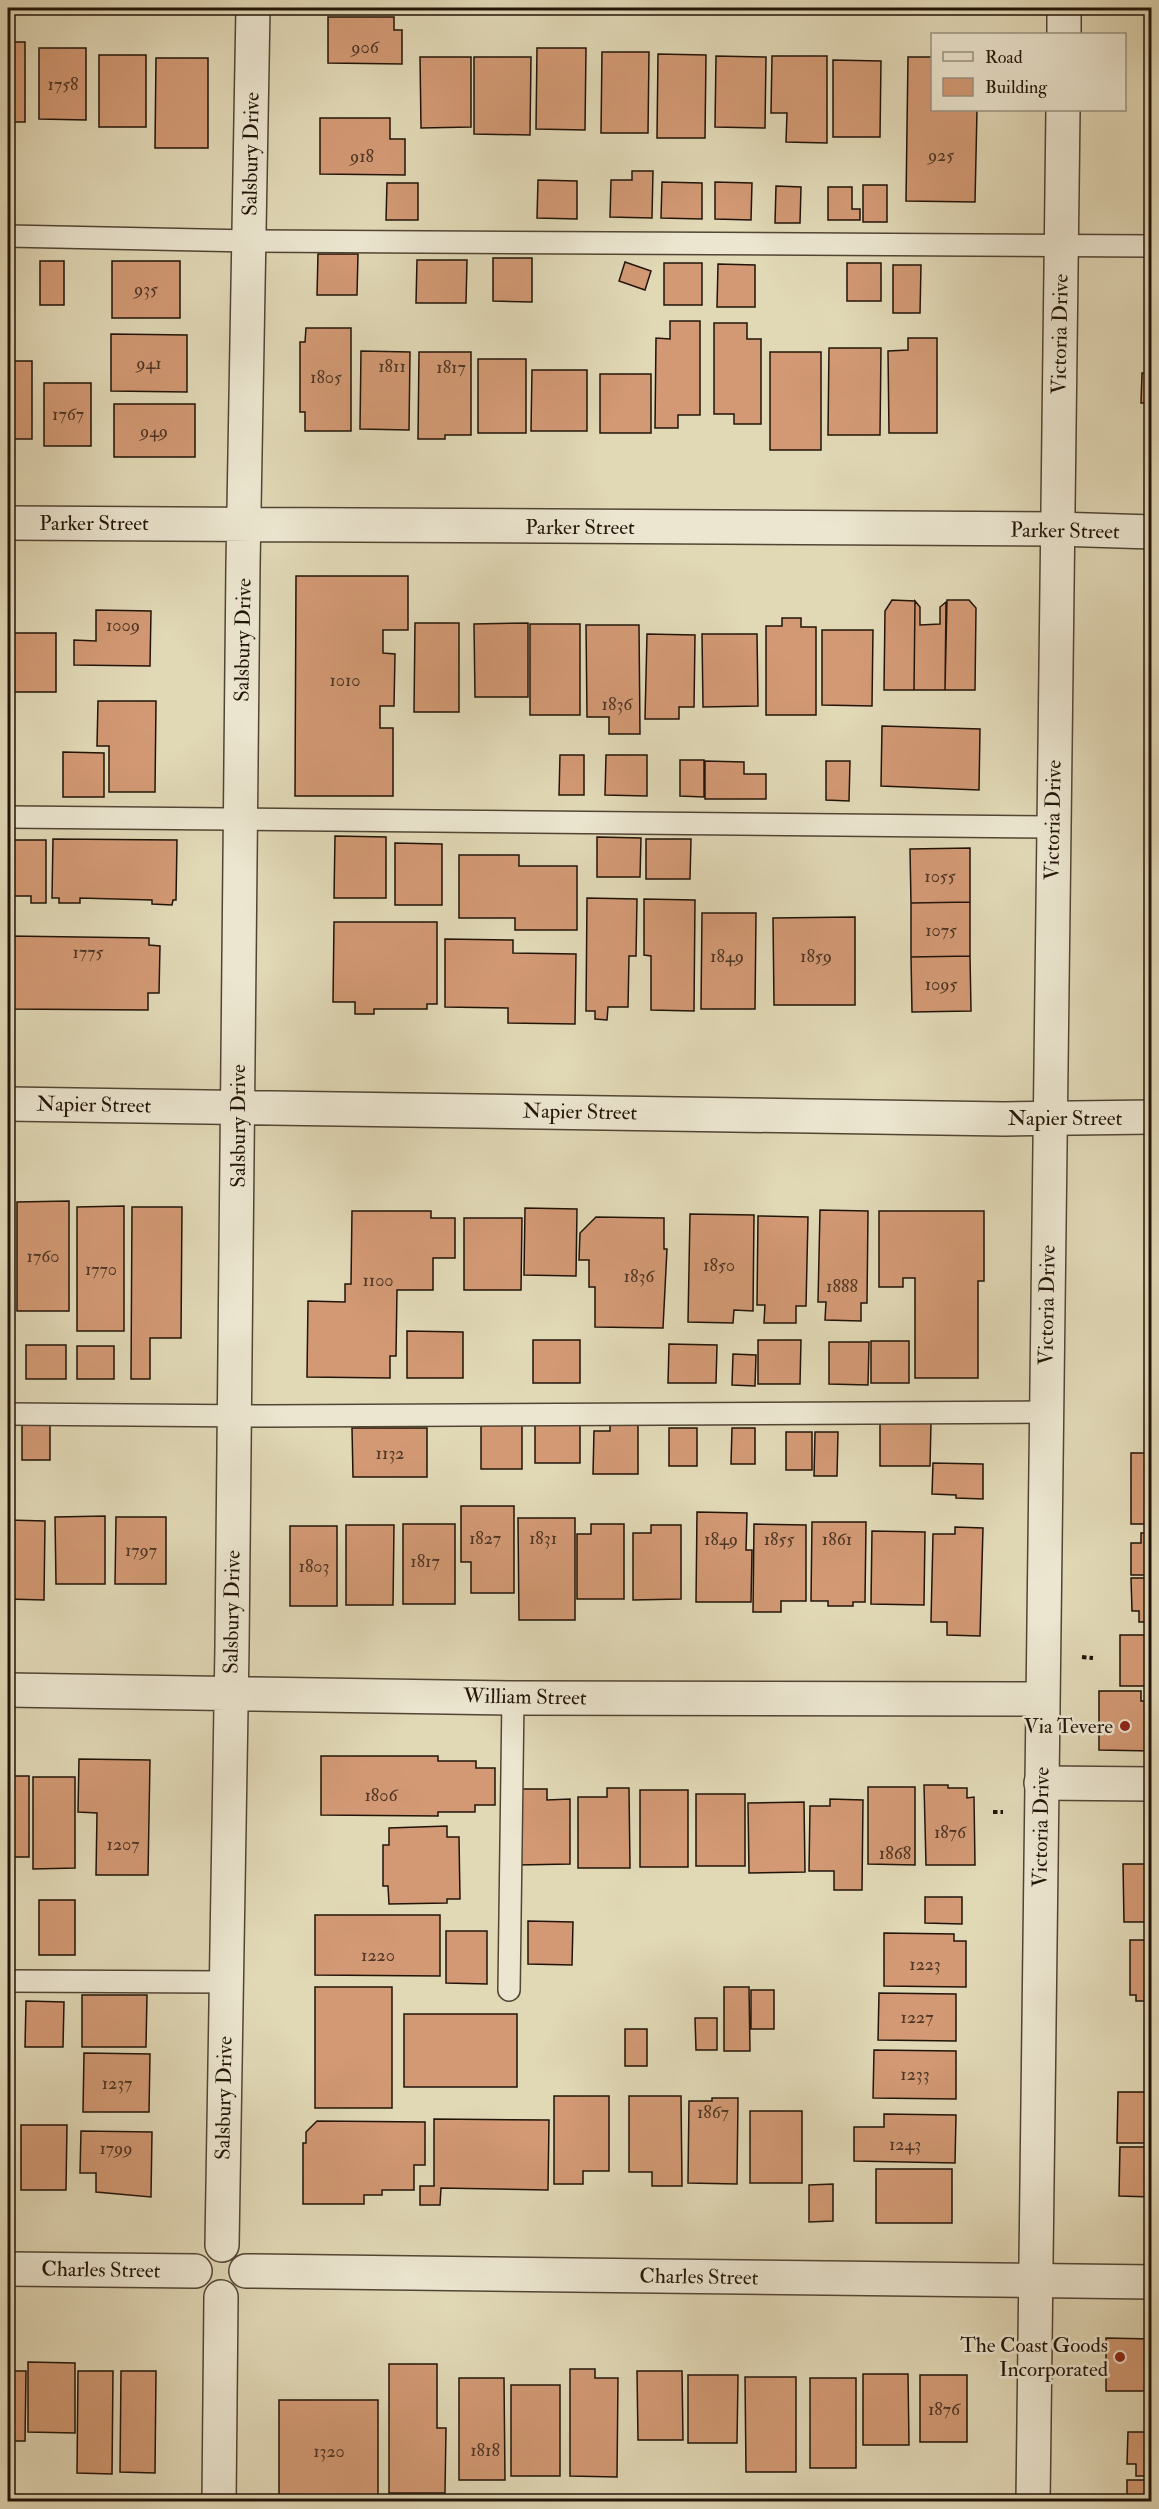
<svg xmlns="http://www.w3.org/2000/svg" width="1159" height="2509" font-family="'IM FELL Double Pica',serif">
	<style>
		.building { fill: #d29974; stroke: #221409; stroke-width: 1.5 }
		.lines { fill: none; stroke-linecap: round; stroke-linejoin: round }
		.service-casing { stroke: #524534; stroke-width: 24 }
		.minor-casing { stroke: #524534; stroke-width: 36 }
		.tertiary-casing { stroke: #524534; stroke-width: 36 }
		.path { stroke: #221409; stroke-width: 4; stroke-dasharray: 4.5 3; stroke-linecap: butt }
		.service { stroke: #ece6d0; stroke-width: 21 }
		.minor { stroke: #ece6d0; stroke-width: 33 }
		.tertiary { stroke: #ece6d0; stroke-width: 33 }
		.poi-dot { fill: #8f2418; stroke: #ece6d0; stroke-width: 2 }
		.labels { text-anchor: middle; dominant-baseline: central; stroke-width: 5; stroke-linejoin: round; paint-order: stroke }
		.number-label { font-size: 18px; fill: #4e3524 }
		.street-label { font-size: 21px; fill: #221409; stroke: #ece6d0 }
		.poi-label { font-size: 21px; fill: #221409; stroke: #ece6d0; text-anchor: end }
	</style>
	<rect width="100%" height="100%" fill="#e1d8b6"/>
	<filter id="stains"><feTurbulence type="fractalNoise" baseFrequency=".00333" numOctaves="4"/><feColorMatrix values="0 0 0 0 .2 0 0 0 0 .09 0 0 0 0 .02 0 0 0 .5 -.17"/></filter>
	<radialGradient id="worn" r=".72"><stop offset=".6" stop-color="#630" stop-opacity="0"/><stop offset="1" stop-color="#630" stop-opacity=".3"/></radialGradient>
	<!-- building -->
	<path class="building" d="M328 17H394V30H402V64L328 63Z
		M8 42H25V122H8Z
		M39 48H86V120L39 119Z
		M537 48H586L585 130 536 129Z
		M602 52H649L648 133H601Z
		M658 54 706 55 705 138H657Z
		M99 55H146V127H99Z
		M716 56 766 57 765 128 715 127Z
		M772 56H827V143L786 142 787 113H771Z
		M420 57H471V127L421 128Z
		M474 57H531L530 135 474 134Z
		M908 57H932V110H977L975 202 906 201Z
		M156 58H208V148H155Z
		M833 60 881 61 880 137H833Z
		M320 118H390V139H405V175L320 174Z
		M632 171H653L652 218 610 217 611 180H632Z
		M538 180 577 181V219L537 218Z
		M662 182 702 183V219L661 218Z
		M715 182 752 183 751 220 715 219Z
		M1146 182H1152V232H1146Z
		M387 183H418V220H386Z
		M863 185H887V222H863Z
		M776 186 801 187 800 223H775Z
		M828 187H852V209H860V220H828Z
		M318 254H358L357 295H317Z
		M493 258H532V302L493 301Z
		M417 260H467L466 303H416Z
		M40 261H64V305H40Z
		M112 261H180V318H112Z
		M625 262 651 271 645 290 619 281Z
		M664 263H702V305H664Z
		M847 263H881V301H847Z
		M718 264 755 265V307H717Z
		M893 265H921L920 313H893Z
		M1148 279 1152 280V361H1147Z
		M670 321H700V415H678V428H655L656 338 670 339Z
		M714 323H747V339H761V424H734V414H714Z
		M306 328H351V431H305V412H300V342H305Z
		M111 334 187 335V392L111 391Z
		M908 338H937V433H889L888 351 908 350Z
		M829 348H881L880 435H828Z
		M361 351 410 352 409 430 360 429Z
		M419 352H471V435H445V439H418Z
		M770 352H821V450H770Z
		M478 359H526V433H478Z
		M8 361H32V439H8Z
		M532 370H587V431H531Z
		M1142 373H1152V461H1148V403H1141Z
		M600 374H651V433H600Z
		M44 383H91V446H44Z
		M114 404H195V457H114Z
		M296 576H408V630H383V653L395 654 394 706H380V728H393V796H295Z
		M892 600 915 601 914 690H884L885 611Z
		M947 600H969L976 608 975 690H945Z
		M915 601 920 607V625L940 624V607L946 602 945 690H914Z
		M96 610 151 611 150 666 74 665V640L96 641Z
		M782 618H801V627H816V715H766V626H782Z
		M415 623H459V712H414Z
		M528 623V697H475L474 624Z
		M530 624H580V715H530Z
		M586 625H639L640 734H609V717H587Z
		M822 630H873L872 706 822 705Z
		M12 633H56V692H12Z
		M647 634 695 635 694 707H679V719H645Z
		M702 634H757L758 706 703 707Z
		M98 701H156L155 792H109V746H97Z
		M882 726 980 729 979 790 881 786Z
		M63 752 104 753V797H63Z
		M560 755H584V795H559Z
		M606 755H647V796L605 795Z
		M680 760H704V797L680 796Z
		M705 761 744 762V774H766V799H705Z
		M826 761H850L849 801 826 800Z
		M335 836 386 837V898H334Z
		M597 837 641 838 640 877H597Z
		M53 839 177 840 176 900H173L172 905 152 904V900L80 898V903H59V898H52Z
		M646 839H691L690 879H646Z
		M8 840H46V903H31V896H8Z
		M395 843 442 844V905H395Z
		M970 848V902L911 903 910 849Z
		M459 855H519V866H577V930H515V918H459Z
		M587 898 637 899 636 956H629L628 1007H608L607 1020 595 1019V1011H586Z
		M644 899 695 900 694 1011 651 1010V956L644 955Z
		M970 902V956L911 957V903Z
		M702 913H756L755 1009H701Z
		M855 917V1005H774L773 918Z
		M334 922H437V1004H427V1009H374V1014H355V1002H333Z
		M9 936 149 938V945L160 946 159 993H148V1010L8 1009Z
		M445 939 513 940V953L576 954 575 1024 508 1023V1008L445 1007Z
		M970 956 971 1011 912 1012 911 957Z
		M8 1200H9L8 1287Z
		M69 1201V1311H17V1202Z
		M124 1206V1331H77V1207Z
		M132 1207H182L181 1338H150V1379H131Z
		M525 1208 577 1209 576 1276 524 1275Z
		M820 1210 868 1211 867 1303H861V1321L825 1320 826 1302H818Z
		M352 1211H431V1218H455V1258H433V1290H397L396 1356H390V1378L307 1377 308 1301 345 1302V1284H351Z
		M879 1211H984V1281H978V1378H915V1278H903V1287H879Z
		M690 1214 754 1215 753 1311 734 1310 733 1323 688 1322Z
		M758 1216 808 1217 806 1306H796V1323H764L765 1305H757Z
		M596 1217 664 1218V1249H667L663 1328 595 1327V1287H589V1260H579L580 1233Z
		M464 1218H522L521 1290H464Z
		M407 1331 463 1332V1378H407Z
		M533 1340H580V1383H533Z
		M758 1340H801L800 1384H758Z
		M871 1341H909V1383H871Z
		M829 1342H869L868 1385 829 1384Z
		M669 1344 717 1345 716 1383H668Z
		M26 1345H66V1379H26Z
		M77 1346H114V1379H77Z
		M733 1354 756 1355 755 1386 732 1385Z
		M1145 1365H1152V1436H1145Z
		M610 1419 638 1420V1474H593L594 1431H610Z
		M535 1420 580 1421V1463H535Z
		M880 1422 931 1423 930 1466H880Z
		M22 1423H50V1460H22Z
		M481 1425H522V1469H481Z
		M352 1428H427V1477H353Z
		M669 1428H697V1466H669Z
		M732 1428H755V1464H731Z
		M786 1432H812V1470H786Z
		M815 1432H838L837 1476H814Z
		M1131 1453H1152V1524H1131Z
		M933 1463 983 1464V1499L956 1498V1495L932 1494Z
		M461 1506H514V1593H471V1562H461Z
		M697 1512 747 1513 746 1550H752L751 1602H696Z
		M105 1516V1584H56L55 1517Z
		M116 1517H166V1584H115Z
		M518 1518H575V1620H519Z
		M8 1520 45 1521 44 1600 8 1599Z
		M812 1522H866L865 1602H853V1606H828V1601H811Z
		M403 1524H455V1604H403Z
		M591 1524H624V1599H577V1534H591Z
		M754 1524 806 1525V1601H781V1612H753Z
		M346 1525H394L393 1605H346Z
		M651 1525H681V1599L633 1600V1533H651Z
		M290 1526H337V1606H290Z
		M955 1527 983 1528 980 1636 947 1635V1622H931L933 1534H955Z
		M872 1531 925 1532 924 1605 871 1604Z
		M1141 1533H1152V1575H1131V1543H1141Z
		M1131 1578H1152V1622H1139V1611H1132Z
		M1120 1635H1152V1686H1120Z
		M1099 1691H1141V1701H1152V1751L1099 1750Z
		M321 1756H438V1761H476V1768H495V1805H475V1812H438V1816L321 1815Z
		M79 1759 150 1760 148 1875H96L97 1813 78 1812Z
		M8 1776H29V1857H8Z
		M33 1777H75V1868L33 1869Z
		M924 1785H948V1788H967V1798L974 1797 975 1865H926Z
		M868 1787H915V1865L868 1864Z
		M607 1788H629L630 1868H578V1797H607Z
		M517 1789H547V1800L570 1799V1864L517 1865Z
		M640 1790H688V1867H640Z
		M696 1794H745V1866H696Z
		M830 1799 863 1800 862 1890H834V1871H809L810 1806H830Z
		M804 1802 805 1872 749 1873 748 1803Z
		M447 1826V1837H459L460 1899H447V1903L389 1904 388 1886H383V1845H389V1828Z
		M1123 1864H1152V1922H1124Z
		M925 1897H962V1924L925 1923Z
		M39 1900H75V1955H39Z
		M315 1915H440V1976L315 1975Z
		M528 1921 573 1922 572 1965 528 1964Z
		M446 1931H487V1984L446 1983Z
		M884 1933 954 1934V1941H966V1987L884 1986Z
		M1130 1940H1152V2001H1136V1995H1130Z
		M315 1987H392V2108H315Z
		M724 1987H749L750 2051H724Z
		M751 1990H774V2029H751Z
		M879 1993 956 1994V2041L878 2040Z
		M82 1995H147L146 2047H82Z
		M26 2001 64 2002 63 2047H25Z
		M404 2014H517V2087H404Z
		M695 2018H717V2050H696Z
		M625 2029H647V2066H625Z
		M874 2050 956 2051V2099L873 2098Z
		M84 2053 150 2054 149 2112H83Z
		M1118 2092H1152V2143H1117Z
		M554 2096H609V2171H583V2184H554Z
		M629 2096H681L682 2186H652V2172H629Z
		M712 2098H738L737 2184 688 2183 689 2101H712Z
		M750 2111H802V2183H750Z
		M884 2114 956 2115 955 2163 854 2161V2127H884Z
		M434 2119 549 2120 548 2190 441 2188 440 2205H420V2186H434Z
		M317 2121 425 2122V2165H414V2190H382V2195H364V2204H303V2143H306V2132Z
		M21 2125H67L66 2190H21Z
		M8 2127H14L13 2195H8Z
		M81 2131 152 2132 151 2197 96 2192V2173H80Z
		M1120 2147H1152V2197L1119 2196Z
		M876 2169H952V2223H876Z
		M833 2184V2221L809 2222V2185Z
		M1106 2338 1152 2339V2391H1106Z
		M28 2362 75 2363V2433L28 2432Z
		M389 2364H437V2428H446L445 2493H389Z
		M570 2369H595V2378H618L617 2477 570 2476Z
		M8 2371H26L25 2441H8Z
		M78 2371H113L112 2474 77 2473Z
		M121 2371H156L155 2473 120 2472Z
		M637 2371H682L683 2440H638Z
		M863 2374H908L909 2445H863Z
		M688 2375H738L737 2443H688Z
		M920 2375H967V2442H920Z
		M745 2377H796V2472H746Z
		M459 2378H504L505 2480H459Z
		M810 2378H856V2468H810Z
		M511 2385H560V2476H511Z
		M279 2400H378V2502H279Z
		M1128 2432H1152V2476H1136V2464H1127Z
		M1127 2480H1152V2502H1127Z
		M521 2499H563V2502H521Z"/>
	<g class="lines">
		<!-- service casing -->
		<g class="service-casing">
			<path id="service" d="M8 236 250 241 1152 246
				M8 817 1053 827
				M8 1414 267 1416 1046 1412
				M8 1981 226 1982
				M509 1990 513 1698"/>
		</g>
		<!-- minor casing -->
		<g class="minor-casing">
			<path id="minor" d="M8 523 1056 529 1152 532
				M8 1104 1005 1119 1152 1117
				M8 1690 513 1698 1042 1699
				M1041 1783 1152 1784
				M222 2245 232 1647 243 565 253 8
				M8 2269 195 2271
				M246 2271 1152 2282
				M219 2502 221 2297"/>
		</g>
		<!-- tertiary casing -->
		<g class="tertiary-casing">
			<path id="tertiary" d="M1064 34V8
				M1033 2502 1063 110"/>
		</g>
		<!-- path -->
		<path class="path" d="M1082 1657 1093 1658
			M993 1812H1003"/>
		<!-- service -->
		<use href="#service" class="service"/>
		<!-- minor -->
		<use href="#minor" class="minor"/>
		<!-- tertiary -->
		<use href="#tertiary" class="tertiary"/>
	</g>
	<!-- markers -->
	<g class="poi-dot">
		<circle cx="1125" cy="1726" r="6"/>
		<circle cx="1120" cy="2357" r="6"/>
	</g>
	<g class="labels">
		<!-- number labels -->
		<g class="number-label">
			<text x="365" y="47">906</text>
			<text x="63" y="84">1758</text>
			<text x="941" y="155">925</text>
			<text x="362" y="156">918</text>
			<text x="146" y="289">935</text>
			<text x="149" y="363">941</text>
			<text x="392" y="366">1811</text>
			<text x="451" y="367">1817</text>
			<text x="326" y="377">1805</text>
			<text x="68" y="414">1767</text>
			<text x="154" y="431">949</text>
			<text x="123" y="625">1009</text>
			<text x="345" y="680">1010</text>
			<text x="617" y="704">1836</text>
			<text x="940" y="876">1055</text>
			<text x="941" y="930">1075</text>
			<text x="88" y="952">1775</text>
			<text x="727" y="956">1849</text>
			<text x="816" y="956">1859</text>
			<text x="941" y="984">1095</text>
			<text x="43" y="1256">1760</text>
			<text x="719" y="1265">1850</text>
			<text x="101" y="1269">1770</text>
			<text x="639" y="1276">1836</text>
			<text x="378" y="1280">1100</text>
			<text x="842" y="1286">1888</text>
			<text x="390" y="1453">1132</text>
			<text x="485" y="1538">1827</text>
			<text x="543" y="1538">1831</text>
			<text x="721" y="1539">1849</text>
			<text x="779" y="1539">1855</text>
			<text x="837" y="1539">1861</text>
			<text x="141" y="1550">1797</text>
			<text x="425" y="1561">1817</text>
			<text x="314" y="1566">1803</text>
			<text x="381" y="1795">1806</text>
			<text x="950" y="1832">1876</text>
			<text x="123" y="1844">1207</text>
			<text x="895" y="1853">1868</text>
			<text x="378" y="1955">1220</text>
			<text x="925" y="1964">1223</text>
			<text x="917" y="2017">1227</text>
			<text x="915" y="2074">1233</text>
			<text x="117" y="2083">1237</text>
			<text x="713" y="2112">1867</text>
			<text x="905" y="2144">1243</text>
			<text x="116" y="2148">1799</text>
			<text x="944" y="2409">1876</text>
			<text x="485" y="2450">1818</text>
			<text x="329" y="2451">1320</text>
		</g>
		<!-- street labels -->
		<g class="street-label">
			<text transform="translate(251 154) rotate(-89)">Salsbury Drive</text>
			<text transform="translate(1060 334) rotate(-89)">Victoria Drive</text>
			<text x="94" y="523">Parker Street</text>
			<text x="580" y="527">Parker Street</text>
			<text transform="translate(1065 531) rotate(1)">Parker Street</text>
			<text transform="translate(243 640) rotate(-89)">Salsbury Drive</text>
			<text transform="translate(1053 820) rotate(-89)">Victoria Drive</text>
			<text transform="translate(94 1105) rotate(1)">Napier Street</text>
			<text transform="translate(580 1112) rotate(1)">Napier Street</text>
			<text x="1065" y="1118">Napier Street</text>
			<text transform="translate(238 1126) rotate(-90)">Salsbury Drive</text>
			<text transform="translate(1047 1305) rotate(-89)">Victoria Drive</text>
			<text transform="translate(232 1612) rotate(-89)">Salsbury Drive</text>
			<text transform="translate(525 1697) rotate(1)">William Street</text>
			<text transform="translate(1041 1827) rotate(-89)">Victoria Drive</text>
			<text transform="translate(224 2098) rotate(-89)">Salsbury Drive</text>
			<text transform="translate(101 2270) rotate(1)">Charles Street</text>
			<text transform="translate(699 2277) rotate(1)">Charles Street</text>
		</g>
		<!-- poi labels -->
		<g class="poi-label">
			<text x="1113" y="1726">Via Tevere</text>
			<text x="1108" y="2345">The Coast Goods<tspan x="1108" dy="24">Incorporated</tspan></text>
		</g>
	</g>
	<!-- margin -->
	<rect width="1159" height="2509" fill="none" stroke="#e1d8b6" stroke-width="30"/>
	<rect x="9" y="9" width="1141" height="2491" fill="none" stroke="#221409" stroke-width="3"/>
	<rect x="15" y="15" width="1129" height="2479" fill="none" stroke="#221409" stroke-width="1.5"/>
	<!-- legend -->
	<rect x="931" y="33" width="195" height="78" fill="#ece6d0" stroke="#9b9280" stroke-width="1.5"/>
	<rect x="943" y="52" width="30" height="9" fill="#ece6d0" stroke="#9b9280" stroke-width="1.5"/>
	<text x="985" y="63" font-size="18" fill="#221409">Road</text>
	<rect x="943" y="78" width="30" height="18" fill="#d29974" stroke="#9b9280" stroke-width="1.5"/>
	<text x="985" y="93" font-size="18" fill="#221409">Building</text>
	<rect width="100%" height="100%" filter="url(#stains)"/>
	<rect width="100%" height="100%" fill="url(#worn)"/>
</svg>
